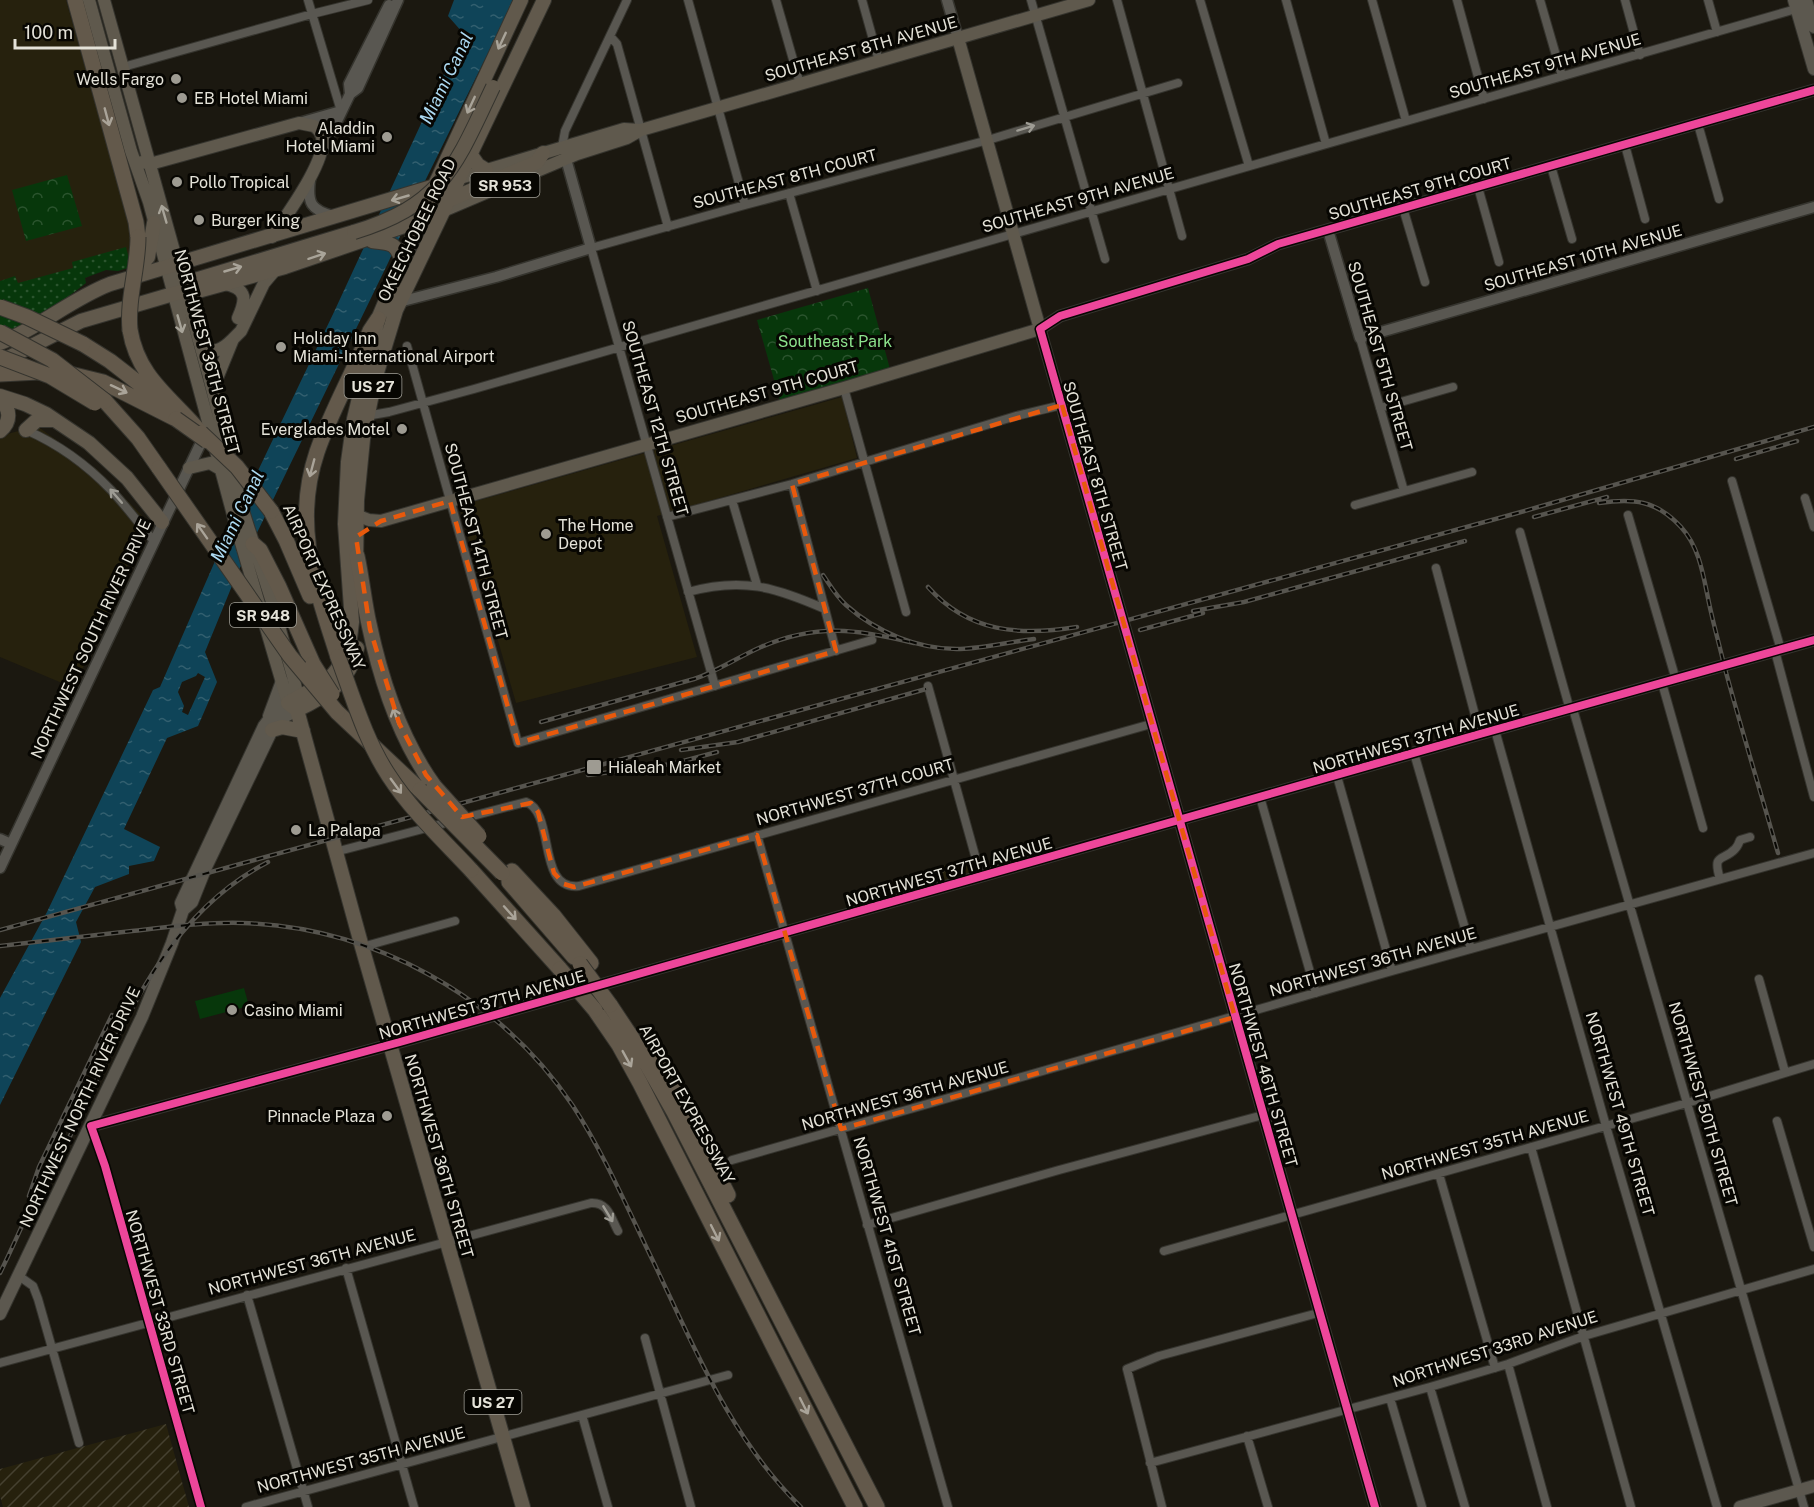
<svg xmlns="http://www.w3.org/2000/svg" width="1814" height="1507" font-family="'Public Sans',sans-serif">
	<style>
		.built { fill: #26210d }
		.industrial { fill: url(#industrial-furrows) }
		.grass { fill: url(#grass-dots) }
		.park { fill: url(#park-crowns) }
		.garden { fill: #07370b }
		.water { fill: url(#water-ripples); fill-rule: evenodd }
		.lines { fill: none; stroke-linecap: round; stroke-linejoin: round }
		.minor-casing { stroke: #35342e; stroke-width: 10 }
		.tertiary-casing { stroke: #35342e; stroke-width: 13 }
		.secondary-casing { stroke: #35342e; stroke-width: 14 }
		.primary-casing { stroke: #35342e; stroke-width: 14 }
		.trunk-casing { stroke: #35342e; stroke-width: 16 }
		.motorway-casing { stroke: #35342e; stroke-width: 17 }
		.minor { stroke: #595751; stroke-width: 8 }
		.tertiary { stroke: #595751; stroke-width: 10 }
		.secondary { stroke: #5c584f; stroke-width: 12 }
		.primary { stroke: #5f594d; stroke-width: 12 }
		.trunk { stroke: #61594c; stroke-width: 14 }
		.motorway { stroke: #63594b; stroke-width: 15 }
		.rail-casing { stroke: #56544e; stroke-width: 4.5 }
		.rail { stroke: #070602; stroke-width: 2; stroke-dasharray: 7; stroke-linecap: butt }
		.trunk-bridge-casing { stroke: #35342e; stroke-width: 16; stroke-linecap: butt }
		.motorway-bridge-casing { stroke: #35342e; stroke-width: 17; stroke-linecap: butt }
		.trunk-bridge { stroke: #61594c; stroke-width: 14 }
		.motorway-bridge { stroke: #63594b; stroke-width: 15 }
		.cycleway-casing { stroke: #070602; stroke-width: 11 }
		.cycleway { stroke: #ed469a; stroke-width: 8 }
		.oneway { stroke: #a9a499 }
		.oneway2 { stroke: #aaa499 }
		.oneway3 { stroke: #9e9c94 }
		.oneway4 { stroke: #a8a499 }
		.marked { fill: none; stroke: #e8590c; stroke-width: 4.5; stroke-dasharray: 12 8; stroke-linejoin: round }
		.poi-dot { fill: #9e9b92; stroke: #070602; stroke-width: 2 }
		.labels { text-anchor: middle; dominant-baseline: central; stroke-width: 6; stroke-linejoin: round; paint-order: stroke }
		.shield { fill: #070602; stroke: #a2a098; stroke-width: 1.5 }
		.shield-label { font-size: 15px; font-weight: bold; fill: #e4e2d8 }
		.street-label { font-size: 16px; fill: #e4e2d8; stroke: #070602 }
		.poi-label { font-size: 16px; fill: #e4e2d8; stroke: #070602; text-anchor: start }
		.park-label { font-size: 16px; fill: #8ce28c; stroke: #070602 }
		.water-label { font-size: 18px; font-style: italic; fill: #acd9f1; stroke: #070602 }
	</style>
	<defs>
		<pattern id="industrial-furrows" width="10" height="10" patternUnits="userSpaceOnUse" patternTransform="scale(1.5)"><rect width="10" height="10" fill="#26210d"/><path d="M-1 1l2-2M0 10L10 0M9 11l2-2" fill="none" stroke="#454130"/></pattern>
		<pattern id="grass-dots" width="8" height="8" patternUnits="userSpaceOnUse" patternTransform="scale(1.5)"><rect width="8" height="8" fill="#07370b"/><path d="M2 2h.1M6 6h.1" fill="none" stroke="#2b542e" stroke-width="1.8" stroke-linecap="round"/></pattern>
		<pattern id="park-crowns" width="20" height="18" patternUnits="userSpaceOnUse" patternTransform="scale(1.5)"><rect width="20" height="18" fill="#07370b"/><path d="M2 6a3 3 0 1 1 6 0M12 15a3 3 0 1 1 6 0" fill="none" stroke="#2b542e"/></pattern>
		<pattern id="water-ripples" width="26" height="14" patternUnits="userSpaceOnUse" patternTransform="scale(1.5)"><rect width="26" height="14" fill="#0f4458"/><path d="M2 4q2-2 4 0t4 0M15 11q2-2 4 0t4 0" fill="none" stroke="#325f6f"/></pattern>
	</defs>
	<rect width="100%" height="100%" fill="#1b1810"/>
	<!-- built -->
	<path class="built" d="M0 0H66L127 217 135 258 12 288 0 285Z
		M842 397 857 458 657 516 697 657 516 703 459 506Z
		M37 426 98 470 147 521 74 688 0 657V436Z"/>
	<!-- industrial -->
	<path class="industrial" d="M969 858 971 868 968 873 933 884 929 870Z
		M166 1424 189 1507H3L0 1496V1469Z"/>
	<!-- grass -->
	<path class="grass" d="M126 247 131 267 118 271 106 270 85 278 86 283C60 304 30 323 0 337V281L15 276 18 283 73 268 72 262Z"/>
	<!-- park -->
	<path class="park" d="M67 175 82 226 26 241 12 190Z
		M868 288 890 369 780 401 757 320Z"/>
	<!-- garden -->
	<path class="garden" d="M244 988 249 1006 200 1019 195 1001Z"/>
	<!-- water -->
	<path class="water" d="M454 0H514L426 179 388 263 236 576 205 652 217 682 198 726 167 738 124 829 160 847 154 861 129 866V874L95 887 76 922 81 942 0 1105V998L47 912 153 690 160 687 219 552 334 312 463 33 448 16ZM198 673 205 677 188 715 182 712 184 706 178 692 182 682 196 676Z"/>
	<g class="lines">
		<!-- minor casing -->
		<g class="minor-casing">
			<path id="minor" d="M308 0 341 111
				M688 0 745 205
				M776 0 800 84
				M862 0 879 61
				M1031 0 1105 259
				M1117 0 1182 236
				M1200 0 1249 166
				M1286 0 1326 144
				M1372 0 1406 121
				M1457 0 1484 99
				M1540 0 1562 76
				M1625 0 1640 55
				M1708 0 1717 32
				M610 36 617 44 668 227
				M123 67 312 14 368 0
				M1698 124 1719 199
				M1625 145 1645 219
				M562 147 565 131 627 0
				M1551 166 1572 239
				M1478 187 1499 262
				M789 193 817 291
				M1403 208 1425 282
				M1360 338 1404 491
				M407 346 518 743 872 640
				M844 388 906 612
				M1380 408 1453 387
				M366 416 389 412 474 389 1796 9
				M26 430C58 444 87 465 111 490 126 506 139 524 154 541
				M1732 481 1781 650
				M792 484 836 651
				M1805 498 1814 527
				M732 500 757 585
				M1355 505 1472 472
				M1628 515 1676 680
				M667 517 792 484 1016 416 1062 405
				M1520 532 1570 710
				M1436 568 1480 734
				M688 592C742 577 775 587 825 609
				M1775 651 1814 797
				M1662 683 1703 828
				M715 686 591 248 745 205 988 140 1178 83
				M928 686 981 877
				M1573 709 1804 1507
				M1495 730 1606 1126 1717 1507
				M1414 753 1471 949
				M1337 776 1392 971
				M1260 797 1316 993
				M757 835 948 1507
				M335 852 526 802C556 813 536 891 579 886L1151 724
				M1720 879C1712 852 1723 862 1735 849 1738 846 1739 843 1740 840L1750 837
				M362 947 455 921
				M1759 979 1785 1072
				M1777 1121 1814 1247
				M91 1126 105 1166 201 1507
				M1531 1147 1631 1507
				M732 1160 1392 971 1814 853
				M1439 1174 1495 1368
				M867 1225 1059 1170 1263 1115
				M1164 1251 1687 1103 1814 1064
				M346 1268 414 1507
				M19 1276 33 1286 38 1299 79 1443
				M247 1295 308 1507
				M645 1338 691 1507
				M0 1363 591 1203C608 1202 611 1218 618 1231
				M1508 1364 1547 1507
				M1430 1387 1465 1507
				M1390 1398 1422 1507
				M582 1415 608 1507
				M1247 1436 1268 1507
				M1150 1463 1430 1387 1508 1364 1584 1336 1814 1269
				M246 1507 728 1375
				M1162 1507 1127 1369 1159 1356 1318 1313"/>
		</g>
		<!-- tertiary casing -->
		<g class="tertiary-casing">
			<path id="tertiary" d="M947 0 958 38
				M350 94 349 84 389 5
				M299 123 341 111
				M323 150 350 94 358 88 398 0
				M310 180C307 203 311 210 333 216
				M1328 230 1360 338 1814 207
				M399 302 496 277 591 248 566 159
				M0 839 11 844
				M0 868 205 434
				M91 1126 400 1042 1480 734 1814 640
				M1375 1507 1040 329 1060 316 1248 259 1278 244 1814 90"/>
		</g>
		<!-- secondary casing -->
		<g class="secondary-casing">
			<path id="secondary" d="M1794 0 1814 69
				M1806 0 1814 27
				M269 716 282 681
				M183 910 192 902 206 867 272 730 280 719 297 710
				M0 1314 142 1017 172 943 183 910 181 903 264 726 273 714 288 703
				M1740 1507 1814 1486"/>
		</g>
		<!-- primary casing -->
		<g class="primary-casing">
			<path id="primary" d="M89 0 131 151 149 202 235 522 288 703
				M104 0 208 373 244 514 273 605 293 676 298 697 297 707
				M142 162 150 164 299 123 314 126C318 129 321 133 322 137 328 160 285 217 272 237
				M460 178 624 129 640 130
				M443 211 577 154 627 138 641 130 1089 0
				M225 284C248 289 246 300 238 318
				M201 347C214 354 222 350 232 340
				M213 388 233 339 241 331 264 283 275 270
				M189 468 210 463 222 470
				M356 515 369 520 381 521 844 388 1040 329 958 38"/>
		</g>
		<!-- trunk casing -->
		<g class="trunk-casing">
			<path id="trunk" d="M521 0 434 187 378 319 354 419 348 462 345 524 352 622 349 646 342 663 331 677 319 686 288 703 297 710 362 947 523 1507
				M471 155 478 165 486 170
				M447 201 537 162 543 153
				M372 241C391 244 394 241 402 260
				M132 276 148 257 154 223
				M185 291 195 280 354 232
				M0 343C39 328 71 299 110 284L435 186
				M0 362 81 321 173 294 185 291H198L285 267 422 220
				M0 396 25 404 46 414 89 443 127 478 162 522
				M0 400C11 409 11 422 0 431
				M26 430 37 420H53
				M356 566 357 500 363 439 375 379 396 310 544 0
				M297 710C326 696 350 682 357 648
				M272 730 282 727 303 731"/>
		</g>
		<!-- motorway casing -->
		<g class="motorway-casing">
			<path id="motorway" d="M75 0 136 222 138 237
				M130 330C138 378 171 397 201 433
				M83 344 110 361 168 406
				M66 373 103 382 176 419
				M0 374 39 372
				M105 401 138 438 159 468
				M271 511 286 540 310 596
				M253 544 260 550 279 587 313 664
				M357 556C362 579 364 602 369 624 381 681 400 739 434 786
				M338 657C316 587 292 526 317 452 331 411 354 372 370 331L378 319
				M337 712 420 790
				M471 870 560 969
				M512 871 553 915 591 963
				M509 882 574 957
				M610 1005 632 1038 674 1112 877 1507
				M595 1010 619 1045 640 1083 855 1507
				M653 1052 682 1104 728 1195"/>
		</g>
		<!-- minor -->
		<use href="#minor" class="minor"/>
		<!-- tertiary -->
		<use href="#tertiary" class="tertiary"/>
		<!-- secondary -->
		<use href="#secondary" class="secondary"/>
		<!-- primary -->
		<use href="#primary" class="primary"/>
		<!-- trunk -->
		<use href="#trunk" class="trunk"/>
		<!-- motorway -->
		<use href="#motorway" class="motorway"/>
		<!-- rail casing -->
		<g class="rail-casing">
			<path id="rail" d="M1736 459 1797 441
				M1599 503C1633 498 1656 500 1681 527 1702 550 1704 583 1711 612 1715 630 1720 647 1724 665 1741 728 1760 790 1778 853
				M1534 517 1607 497
				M823 575C830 585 836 596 846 605 876 632 919 650 960 649 985 648 1009 642 1034 639
				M928 587C969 633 1020 636 1077 627
				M1193 611 1244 602 1465 541
				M1140 630 1203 613
				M541 722 694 679C718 671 738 657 761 647 817 623 857 629 914 643
				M681 750 738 742 926 689
				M588 775 672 764 717 752
				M0 930 1521 512 1814 427
				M0 946C44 941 88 936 132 931 168 927 205 922 242 923 374 927 499 996 573 1106 605 1155 628 1210 654 1263 695 1349 731 1439 801 1507
				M29 1196 39 1167 112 1015
				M0 1273C14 1245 26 1215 41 1187 51 1168 63 1151 72 1132 122 1029 161 918 268 862"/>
		</g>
		<!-- rail -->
		<use href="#rail" class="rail"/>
		<!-- trunk-bridge casing -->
		<g class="trunk-bridge-casing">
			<path id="trunk-bridge" d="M354 232C443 205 456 165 493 87"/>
		</g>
		<!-- motorway-bridge casing -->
		<g class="motorway-bridge-casing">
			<path id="motorway-bridge" d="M0 307 27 317 83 344
				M130 330C127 299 138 268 138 237
				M0 332 52 360 105 401
				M0 357 50 376 95 403
				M176 419 207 441
				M201 433 237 467 271 511
				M159 468 290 656 337 712
				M338 657C353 697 365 740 389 776 411 810 443 840 471 870
				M313 664 332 694
				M434 786 479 836
				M420 790 502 873
				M580 964 610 1005
				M560 969 595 1010"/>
		</g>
		<!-- trunk-bridge -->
		<use href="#trunk-bridge" class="trunk-bridge"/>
		<!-- motorway-bridge -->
		<use href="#motorway-bridge" class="motorway-bridge"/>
		<!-- cycleway casing -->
		<g class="cycleway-casing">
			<path id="cycleway" d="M201 1507 105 1166 91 1126 400 1042 1480 734 1814 640
				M1375 1507 1040 329 1060 316 1248 259 1278 244 1814 90"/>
		</g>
		<!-- cycleway -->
		<use href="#cycleway" class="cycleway"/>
	</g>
	<!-- one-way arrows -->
	<defs><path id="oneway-shaft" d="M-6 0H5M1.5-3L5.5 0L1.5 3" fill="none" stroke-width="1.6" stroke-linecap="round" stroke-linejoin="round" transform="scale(1.5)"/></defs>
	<g class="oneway">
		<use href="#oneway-shaft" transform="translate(502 41) rotate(115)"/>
		<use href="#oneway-shaft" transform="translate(471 105) rotate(115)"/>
		<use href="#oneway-shaft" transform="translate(400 198) rotate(164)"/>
		<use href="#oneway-shaft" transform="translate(317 256) rotate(-18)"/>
		<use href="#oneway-shaft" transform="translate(233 269) rotate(-16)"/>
	</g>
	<g class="oneway2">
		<use href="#oneway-shaft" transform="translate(107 117) rotate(75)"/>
		<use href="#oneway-shaft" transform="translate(119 389) rotate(25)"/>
		<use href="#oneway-shaft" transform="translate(312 468) rotate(105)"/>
		<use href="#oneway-shaft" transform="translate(202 531) rotate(-125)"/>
		<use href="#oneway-shaft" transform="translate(396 717) rotate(-110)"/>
		<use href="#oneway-shaft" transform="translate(396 786) rotate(54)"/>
		<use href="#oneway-shaft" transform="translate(510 913) rotate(48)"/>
		<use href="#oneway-shaft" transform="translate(627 1059) rotate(61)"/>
		<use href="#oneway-shaft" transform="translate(715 1233) rotate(63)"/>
		<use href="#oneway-shaft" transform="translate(804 1406) rotate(63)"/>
	</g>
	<g class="oneway3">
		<use href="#oneway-shaft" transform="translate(1026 128) rotate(-17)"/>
		<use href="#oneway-shaft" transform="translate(116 496) rotate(-131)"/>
		<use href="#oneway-shaft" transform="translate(608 1214) rotate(59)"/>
	</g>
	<g class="oneway4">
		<use href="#oneway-shaft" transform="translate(164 214) rotate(-106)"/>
		<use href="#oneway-shaft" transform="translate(180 324) rotate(74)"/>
	</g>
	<!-- marked area -->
	<path class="marked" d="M1062 405 1235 1017 841 1129 757 835 574 887 564 884 554 873 538 812 531 803 462 817 426 775 399 723 370 629 356 537 381 521 450 501 518 743 836 651 792 484Z"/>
	<!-- markers -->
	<g class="poi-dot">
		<circle cx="176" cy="79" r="6"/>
		<circle cx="182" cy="98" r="6"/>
		<circle cx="387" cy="137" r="6"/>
		<circle cx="177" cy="182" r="6"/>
		<circle cx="199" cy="220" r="6"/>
		<circle cx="281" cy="347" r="6"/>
		<circle cx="402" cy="429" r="6"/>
		<circle cx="546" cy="534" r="6"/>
		<rect x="586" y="759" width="16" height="16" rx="3"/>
		<circle cx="296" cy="830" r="6"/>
		<circle cx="232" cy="1010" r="6"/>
		<circle cx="387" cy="1116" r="6"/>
	</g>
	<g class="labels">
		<!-- shield labels -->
		<g class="shield">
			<rect x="470.5" y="173" width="69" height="24" rx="4.5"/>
			<rect x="344.5" y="374" width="57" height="24" rx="4.5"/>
			<rect x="230" y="603" width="66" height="24" rx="4.5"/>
			<rect x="464.5" y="1390" width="57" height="24" rx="4.5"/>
		</g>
		<g class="shield-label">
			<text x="505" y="185">SR 953</text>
			<text x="373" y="386">US 27</text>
			<text x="263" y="615">SR 948</text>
			<text x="493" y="1402">US 27</text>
		</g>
		<!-- street labels -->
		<g class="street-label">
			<text transform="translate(861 49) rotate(-16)">SOUTHEAST 8TH AVENUE</text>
			<text transform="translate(1545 66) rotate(-16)">SOUTHEAST 9TH AVENUE</text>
			<text transform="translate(785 179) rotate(-15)">SOUTHEAST 8TH COURT</text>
			<text transform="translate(1420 189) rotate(-16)">SOUTHEAST 9TH COURT</text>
			<text transform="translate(1078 200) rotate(-16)">SOUTHEAST 9TH AVENUE</text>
			<text transform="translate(417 230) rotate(-64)">OKEECHOBEE ROAD</text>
			<text transform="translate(1583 258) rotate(-16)">SOUTHEAST 10TH AVENUE</text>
			<text transform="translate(207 352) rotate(75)">NORTHWEST 36TH STREET</text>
			<text transform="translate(1380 356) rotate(74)">SOUTHEAST 5TH STREET</text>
			<text transform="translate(767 392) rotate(-16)">SOUTHEAST 9TH COURT</text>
			<text transform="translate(655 418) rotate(74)">SOUTHEAST 12TH STREET</text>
			<text transform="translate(1095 476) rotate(74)">SOUTHEAST 8TH STREET</text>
			<text transform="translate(476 541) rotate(75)">SOUTHEAST 14TH STREET</text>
			<text transform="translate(324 587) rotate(66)">AIRPORT EXPRESSWAY</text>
			<text transform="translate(91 639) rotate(-65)">NORTHWEST SOUTH RIVER DRIVE</text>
			<text transform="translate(1416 739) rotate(-16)">NORTHWEST 37TH AVENUE</text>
			<text transform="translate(855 792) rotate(-16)">NORTHWEST 37TH COURT</text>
			<text transform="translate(949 872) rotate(-16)">NORTHWEST 37TH AVENUE</text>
			<text transform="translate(1373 962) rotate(-16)">NORTHWEST 36TH AVENUE</text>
			<text transform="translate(482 1005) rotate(-16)">NORTHWEST 37TH AVENUE</text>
			<text transform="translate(1263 1065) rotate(74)">NORTHWEST 46TH STREET</text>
			<text transform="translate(905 1096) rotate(-16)">NORTHWEST 36TH AVENUE</text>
			<text transform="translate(687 1104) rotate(61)">AIRPORT EXPRESSWAY</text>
			<text transform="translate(1703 1104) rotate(74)">NORTHWEST 50TH STREET</text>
			<text transform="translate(80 1107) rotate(-65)">NORTHWEST NORTH RIVER DRIVE</text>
			<text transform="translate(1620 1114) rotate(74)">NORTHWEST 49TH STREET</text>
			<text transform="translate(1485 1145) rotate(-16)">NORTHWEST 35TH AVENUE</text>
			<text transform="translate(439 1156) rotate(74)">NORTHWEST 36TH STREET</text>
			<text transform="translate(887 1236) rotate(74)">NORTHWEST 41ST STREET</text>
			<text transform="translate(312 1262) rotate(-15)">NORTHWEST 36TH AVENUE</text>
			<text transform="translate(160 1312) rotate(74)">NORTHWEST 33RD STREET</text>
			<text transform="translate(1495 1349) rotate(-18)">NORTHWEST 33RD AVENUE</text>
			<text transform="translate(361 1460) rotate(-15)">NORTHWEST 35TH AVENUE</text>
		</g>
		<!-- poi labels -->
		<g class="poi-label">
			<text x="164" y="79" text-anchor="end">Wells Fargo</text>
			<text x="194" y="98">EB Hotel Miami</text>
			<text x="375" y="128" text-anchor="end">Aladdin<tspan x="375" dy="18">Hotel Miami</tspan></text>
			<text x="189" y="182">Pollo Tropical</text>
			<text x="211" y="220">Burger King</text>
			<text x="293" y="338">Holiday Inn<tspan x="293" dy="18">Miami-International Airport</tspan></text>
			<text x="390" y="429" text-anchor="end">Everglades Motel</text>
			<text x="558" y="525">The Home<tspan x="558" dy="18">Depot</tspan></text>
			<text x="608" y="767">Hialeah Market</text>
			<text x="308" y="830">La Palapa</text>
			<text x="244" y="1010">Casino Miami</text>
			<text x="375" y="1116" text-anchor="end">Pinnacle Plaza</text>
		</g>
		<!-- park labels -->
		<g class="park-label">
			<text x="835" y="341">Southeast Park</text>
		</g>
		<!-- water labels -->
		<g class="water-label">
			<text transform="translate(446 78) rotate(-64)">Miami Canal</text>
			<text transform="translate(237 516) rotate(-64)">Miami Canal</text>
		</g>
	</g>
	<!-- scale -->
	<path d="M15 39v9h100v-9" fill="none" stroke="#e4e2d8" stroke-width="3"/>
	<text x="24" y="39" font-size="18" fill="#e4e2d8" stroke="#070602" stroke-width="4.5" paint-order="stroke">100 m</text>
</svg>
